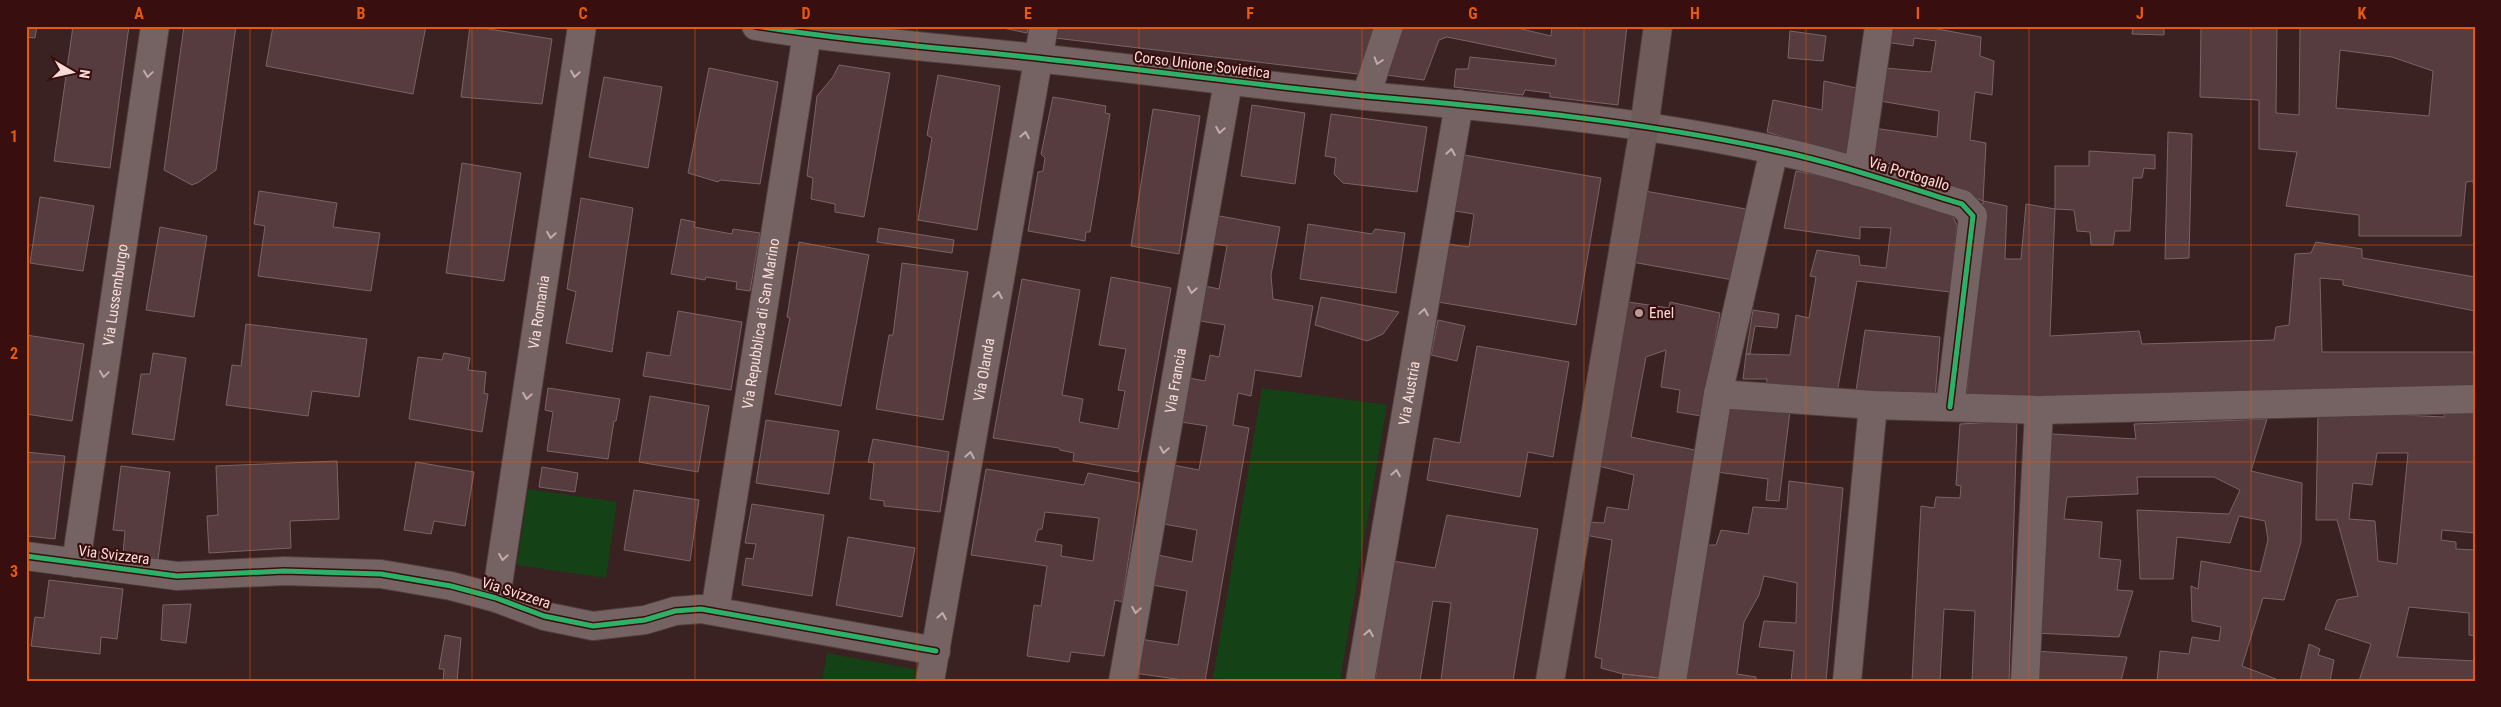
<svg xmlns="http://www.w3.org/2000/svg" width="2501" height="707" font-family="'Roboto Condensed',sans-serif">
	<style>
		.green { fill: #144116 }
		.building { fill: #563b3f; stroke: #786466; fill-rule: evenodd }
		.lines { fill: none; stroke-linecap: round; stroke-linejoin: round }
		.street-casing { stroke: #523e3c; stroke-width: 30 }
		.secondary-casing { stroke: #523e3c; stroke-width: 30 }
		.street { stroke: #746362; stroke-width: 28 }
		.secondary { stroke: #6f5b5a; stroke-width: 28 }
		.cycleway-casing { stroke: #380f0e; stroke-width: 8 }
		.cycleway { stroke: #2db169; stroke-width: 5 }
		.oneway { stroke: #c3aba9 }
		.grid { fill: none; stroke: #e8590c; stroke-width: 1; stroke-opacity: 0.55 }
		.poi-dot { fill: #b59a98; stroke: #380f0e; stroke-width: 2 }
		.labels { text-anchor: middle; dominant-baseline: central; stroke-width: 4.5; stroke-linejoin: round; paint-order: stroke }
		.street-label { font-size: 15px; fill: #f8dbd8; stroke: #380f0e }
		.poi-label { font-size: 15px; fill: #f8dbd8; stroke: #380f0e; text-anchor: start }
		.neatline { fill: none; stroke: #e8590c; stroke-width: 2 }
		.grid-label { font-size: 16px; text-anchor: middle; font-weight: bold; fill: #e8590c }
	</style>
	<rect width="100%" height="100%" fill="#392221"/>
	<!-- green -->
	<path class="green" d="M1262 388 1387 405 1340 681H1230L1213 678Z
		M528 489 617 502 606 578 517 565Z
		M827 653 919 670 917 681H822Z"/>
	<!-- building -->
	<path class="building" d="M26 26H37L35 38 26 37Z
		M73 26H129L110 168 54 161Z
		M184 26H236L216 170 199 182 192 185 164 170Z
		M273 26H426L413 94 266 66Z
		M470 26 552 39 542 104 461 97Z
		M994 26H1028L1027 33Z
		M1057 26H1374L1358 74 1055 38Z
		M1400 26H1509L1551 36 1552 26H1627L1618 105 1550 97V93L1525 90 1523 95 1454 87 1456 69H1468L1470 57 1555 66 1556 59 1447 37 1439 40 1424 80 1386 75Z
		M1889 26H1921L1981 37 1980 56 1994 61 1992 95 1975 92 1970 140 1986 143 1983 201 1870 156 1873 128 1937 137 1939 111 1880 101 1885 68 1931 72 1936 41 1914 38 1913 46 1885 42Z
		M2133 26H2164V35L2132 34Z
		M2201 26H2277L2276 113 2299 115 2300 26H2475V200L2473 181 2466 182 2461 236H2359V215L2286 206 2297 152 2259 149V100L2200 97ZM2340 50 2392 57 2433 71 2429 116 2336 108Z
		M1790 31 1826 36 1823 61 1788 58Z
		M839 65 890 73 864 217 835 212V204L811 199 813 178 807 176 817 96 833 77Z
		M709 68 778 82 760 184 720 180 718 182 688 173Z
		M938 75 1000 86 977 230 918 220 932 138 927 135Z
		M604 77 662 87 648 168 589 157Z
		M1824 81 1861 89 1853 147 1844 156 1767 132 1773 100 1822 110Z
		M1053 97 1106 106 1105 113 1110 114 1090 232H1086L1085 241 1028 231 1038 172 1043 171 1045 158 1041 154Z
		M1252 105 1305 113 1295 184 1241 176Z
		M1153 109 1200 116 1179 254 1131 246Z
		M1331 114 1427 127 1417 192 1343 183 1334 174 1336 158 1325 156Z
		M2168 132 2192 134 2189 258 2165 259Z
		M2089 151 2155 155V169L2144 168 2142 178H2133L2130 231H2115L2113 245H2091L2090 232 2077 231 2074 210 2055 209V166H2089Z
		M1464 155 1601 178 1576 325 1438 302 1448 244 1469 247 1474 214 1455 211Z
		M462 163 521 173 504 281 446 273Z
		M1796 171 1867 185 1893 198 1898 193 1952 215 1957 225 1950 292 1857 281 1837 393 1766 388 1767 379H1743L1746 354 1790 355 1796 315 1809 318 1816 277 1810 276 1817 250 1859 256 1860 265 1886 268 1891 228 1860 227V239L1784 228Z
		M259 191 337 203 333 227 380 233 371 291 258 276 265 226 254 224Z
		M1645 191 1746 209 1733 280 1632 262Z
		M40 197 94 206 83 271 30 263Z
		M581 198 633 208 612 352 566 343 576 292 567 289Z
		M1983 201 2007 206 2005 259H2021L2026 204 2055 209 2050 336 2139 331 2142 344 2274 340 2276 327 2289 325 2295 254 2311 253 2316 242 2362 249V258L2475 277V311L2343 285V280L2320 278 2322 352H2475V387L1966 400Z
		M1214 215 1280 227 1271 275 1273 299 1313 306 1301 377 1255 370 1251 396 1238 393 1233 425 1249 428 1205 681H1190L1134 673 1140 639 1178 645 1187 591 1152 585 1158 555 1192 562 1197 530 1158 523 1168 464 1199 470 1207 426 1181 422 1189 378 1205 381 1210 355 1219 357 1225 325 1194 320 1200 285 1219 289 1227 246 1209 243Z
		M681 219 695 222 694 227 732 234 733 229 760 233 750 291 736 289 737 282 706 277 705 280 671 274Z
		M1308 224 1372 234 1375 229 1405 233 1396 293 1300 279Z
		M160 227 207 236 194 317 146 310Z
		M879 228 954 240 952 253 877 242Z
		M799 242 869 255 841 406 775 394 790 318 787 317Z
		M902 263 968 272 943 420 876 409 889 335H893Z
		M1111 277 1171 288 1138 472 1073 461 1074 453 1060 450 1059 448 993 438 1022 279 1080 290 1062 395 1083 399 1079 422 1118 429 1125 391 1118 390 1126 349 1099 345Z
		M1321 297 1399 312 1383 334 1367 341 1315 325Z
		M1628 302 1669 308 1670 302 1720 313 1701 416 1677 412 1680 390 1661 387 1666 350 1646 357 1631 437 1700 451 1660 678 1623 674 1601 668 1602 659 1595 657 1612 540 1585 535 1587 522 1604 523 1607 507 1628 510 1634 475 1599 466Z
		M1753 310 1779 314 1777 328 1755 326 1750 354H1746Z
		M678 311 742 322 731 390 643 376 647 352 670 356Z
		M1438 320 1465 326 1457 361 1431 355Z
		M246 324 367 339 359 397 312 391 308 416 226 405 232 365 241 366Z
		M1865 330 1940 337 1935 399 1856 391Z
		M26 335 84 344 72 421 26 414Z
		M1477 346 1569 362 1553 457 1528 452 1520 497 1427 480 1434 438 1460 443Z
		M153 353 186 358 174 440 132 434 141 374H150Z
		M444 353 470 358 468 370 486 372 484 393 488 394 482 432 409 419 418 357 442 360Z
		M548 388 620 399 616 421H614L608 459 547 451 553 412 545 410Z
		M650 396 709 406 698 472 639 462Z
		M1729 407 1790 411 1779 501 1766 500 1768 479 1717 472Z
		M2475 409V533L2442 530 2441 540 2456 542V549L2475 550V636L2469 635V613L2409 607 2397 657 2475 661V681H2359L2371 644 2325 629 2337 600 2358 596 2337 520H2316L2318 413H2362L2444 417 2445 410ZM2377 453H2408L2397 564 2378 561 2375 521 2349 519 2353 483 2372 485Z
		M2267 419 2251 471 2302 483 2301 542 2284 600 2263 598 2242 666 2281 681H2157L2160 651 2189 654 2192 637 2219 641 2221 627 2192 621 2191 586 2198 589 2201 561 2260 572 2268 540 2265 521 2239 516 2230 543 2177 537 2173 579H2140L2137 510 2229 514 2240 490 2214 477H2137L2138 494 2067 497 2064 519 2102 522 2099 558 2121 560 2117 590 2133 591 2119 637 2034 633 2049 440 2053 434 2136 439 2134 424Z
		M766 420 839 431 829 494 756 483Z
		M2017 421 2009 681H1972L1975 611 1944 609 1940 681H1912L1921 506 1934 508 1936 497 1960 498 1961 486 1956 485 1960 424Z
		M873 439 949 452 940 512 884 506V501L870 499 874 463 868 462Z
		M26 452 65 456 55 539 28 536 26 540Z
		M337 461 339 519 290 521 291 548 209 553 207 516 218 515 216 466Z
		M416 462 474 472 465 526 434 521 431 534 404 530Z
		M121 466 170 472 158 559 123 554 125 531 113 530Z
		M542 467 578 473 575 492 539 487Z
		M986 469 1084 485 1088 473 1140 483 1122 602 1115 600 1104 656 1071 652 1069 662 1027 656 1034 605 1041 606 1047 566 971 555ZM1045 512 1099 518 1093 561 1061 556 1062 545 1035 541 1038 530 1042 529Z
		M1789 481 1843 488 1826 681H1791L1794 651 1759 647 1764 621 1796 623 1797 583 1764 576 1759 595 1744 622 1737 674 1756 677V681H1685L1706 545H1716L1721 530 1748 534 1753 507 1787 509Z
		M634 490 699 500 690 561 624 550Z
		M752 504 824 515 812 596 742 585 746 558 753 559 756 544 745 543Z
		M1447 515 1538 529 1513 681 1441 680 1451 603 1433 601 1420 681H1375L1393 561 1435 568Z
		M848 537 915 548 902 617 836 605Z
		M49 580 123 589 117 639 101 637 100 654 31 646 35 617 44 618Z
		M191 604 186 643 161 640 163 605Z
		M445 635 461 638 457 681H443L444 669H439Z
		M2309 644 2320 649 2318 655 2334 660 2330 681H2300Z
		M2035 651 2127 657 2121 681H2035Z
		M1623 674 1660 678V681H1622Z"/>
	<g class="lines">
		<!-- street casing -->
		<g class="street-casing">
			<g id="street">
				<path d="M756 26C849 41 943 48 1037 58 1147 70 1256 85 1366 96 1502 108 1640 121 1774 150 1837 163 1900 185 1962 204L1973 216 1950 407"/>
				<path d="M1366 96 1389 26"/>
				<path d="M1858 172 1879 26"/>
				<path d="M1718 394 1873 405 2039 410 2475 399"/>
				<path d="M26 556 177 576 284 571 381 574 451 586 496 598 544 616 593 626 645 620 675 611 701 609 936 651"/>
				<path id="s1" d="M76 563 155 26"/>
				<path id="s2" d="M496 598 582 26"/>
				<path id="s3" d="M715 611 807 34"/>
				<path id="s4" d="M930 681 1044 26"/>
				<path id="s5" d="M1123 681 1228 82"/>
				<path id="s6" d="M1360 681 1459 104"/>
				<path d="M1672 681 1718 394 1774 150"/>
				<path d="M1847 681 1873 405"/>
				<path d="M2025 681 2039 410"/>
			</g>
		</g>
		<!-- secondary casing -->
		<g class="secondary-casing">
			<path id="secondary" d="M1550 681 1644 128 1658 26"/>
		</g>
		<!-- street -->
		<use href="#street" class="street"/>
		<!-- secondary -->
		<use href="#secondary" class="secondary"/>
		<!-- cycleway casing -->
		<g class="cycleway-casing">
			<path id="cycleway" d="M756 26C849 41 943 48 1037 58 1147 70 1256 85 1366 96 1502 108 1640 121 1774 150 1837 163 1900 185 1962 204L1973 216 1950 407
				M26 556 177 576 284 571 381 574 451 586 496 598 544 616 593 626 645 620 675 611 701 609 936 651"/>
		</g>
		<!-- cycleway -->
		<use href="#cycleway" class="cycleway"/>
	</g>
	<!-- one-way arrows -->
	<defs><path id="oneway-chevron" d="M-2-3.5L2.5 0L-2 3.5" fill="none" stroke-width="1.6" stroke-linecap="round" stroke-linejoin="round" transform="scale(1.25)"/></defs>
	<g class="oneway">
		<use href="#oneway-chevron" transform="translate(1378 61) rotate(108)"/>
		<use href="#oneway-chevron" transform="translate(148 74) rotate(98)"/>
		<use href="#oneway-chevron" transform="translate(575 74) rotate(99)"/>
		<use href="#oneway-chevron" transform="translate(1220 130) rotate(100)"/>
		<use href="#oneway-chevron" transform="translate(1025 135) rotate(-80)"/>
		<use href="#oneway-chevron" transform="translate(1451 152) rotate(-80)"/>
		<use href="#oneway-chevron" transform="translate(551 235) rotate(99)"/>
		<use href="#oneway-chevron" transform="translate(1192 290) rotate(100)"/>
		<use href="#oneway-chevron" transform="translate(998 295) rotate(-80)"/>
		<use href="#oneway-chevron" transform="translate(1424 312) rotate(-80)"/>
		<use href="#oneway-chevron" transform="translate(104 374) rotate(98)"/>
		<use href="#oneway-chevron" transform="translate(527 396) rotate(99)"/>
		<use href="#oneway-chevron" transform="translate(1164 450) rotate(100)"/>
		<use href="#oneway-chevron" transform="translate(970 455) rotate(-80)"/>
		<use href="#oneway-chevron" transform="translate(1396 473) rotate(-80)"/>
		<use href="#oneway-chevron" transform="translate(503 557) rotate(99)"/>
		<use href="#oneway-chevron" transform="translate(1136 610) rotate(100)"/>
		<use href="#oneway-chevron" transform="translate(942 616) rotate(-80)"/>
		<use href="#oneway-chevron" transform="translate(1369 633) rotate(-80)"/>
	</g>
	<!-- grid -->
	<path class="grid" d="M250 26V681M472 26V681M695 26V681M917 26V681M1139 26V681M1362 26V681M1584 26V681M1806 26V681M2029 26V681M2251 26V681M26 245H2475M26 462H2475"/>
	<!-- markers -->
	<circle class="poi-dot" cx="1639" cy="313" r="5"/>
	<g class="labels">
		<!-- street labels -->
		<g class="street-label">
			<text transform="translate(1202 65) rotate(7)">Corso Unione Sovietica</text>
			<text transform="translate(1909 174) rotate(17)">Via Portogallo</text>
			<text stroke="none"><textPath href="#s1" startOffset="271">Via Lussemburgo</textPath></text>
			<text stroke="none"><textPath href="#s2" startOffset="289">Via Romania</textPath></text>
			<text stroke="none"><textPath href="#s3" startOffset="291">Via Repubblica di San Marino</textPath></text>
			<text stroke="none"><textPath href="#s4" startOffset="316">Via Olanda</textPath></text>
			<text stroke="none"><textPath href="#s5" startOffset="305">Via Francia</textPath></text>
			<text stroke="none"><textPath href="#s6" startOffset="292">Via Austria</textPath></text>
			<text transform="translate(114 555) rotate(7)">Via Svizzera</text>
			<text transform="translate(516 593) rotate(18)">Via Svizzera</text>
		</g>
		<!-- poi labels -->
		<g class="poi-label">
			<text x="1649" y="313">Enel</text>
		</g>
	</g>
	<!-- border -->
	<rect width="2501" height="707" fill="none" stroke="#380f0e" stroke-width="55"/>
	<!-- north arrow -->
	<g transform="translate(72 72) rotate(99)" stroke="#380f0e" stroke-width="4" paint-order="stroke">
	<path d="M0-4L9 19L0 12L-9 19Z" fill="#f8dbd8"/>
	<text y="-8" font-size="14" font-weight="bold" text-anchor="middle" fill="#f8dbd8">N</text>
	</g>
	<rect x="28" y="28" width="2446" height="652" class="neatline"/>
	<g class="grid-label">
		<text x="139" y="19">A</text>
		<text x="361" y="19">B</text>
		<text x="583" y="19">C</text>
		<text x="806" y="19">D</text>
		<text x="1028" y="19">E</text>
		<text x="1250" y="19">F</text>
		<text x="1473" y="19">G</text>
		<text x="1695" y="19">H</text>
		<text x="1918" y="19">I</text>
		<text x="2140" y="19">J</text>
		<text x="2362" y="19">K</text>
		<text x="14" y="142">1</text>
		<text x="14" y="359">2</text>
		<text x="14" y="577">3</text>
	</g>
</svg>
